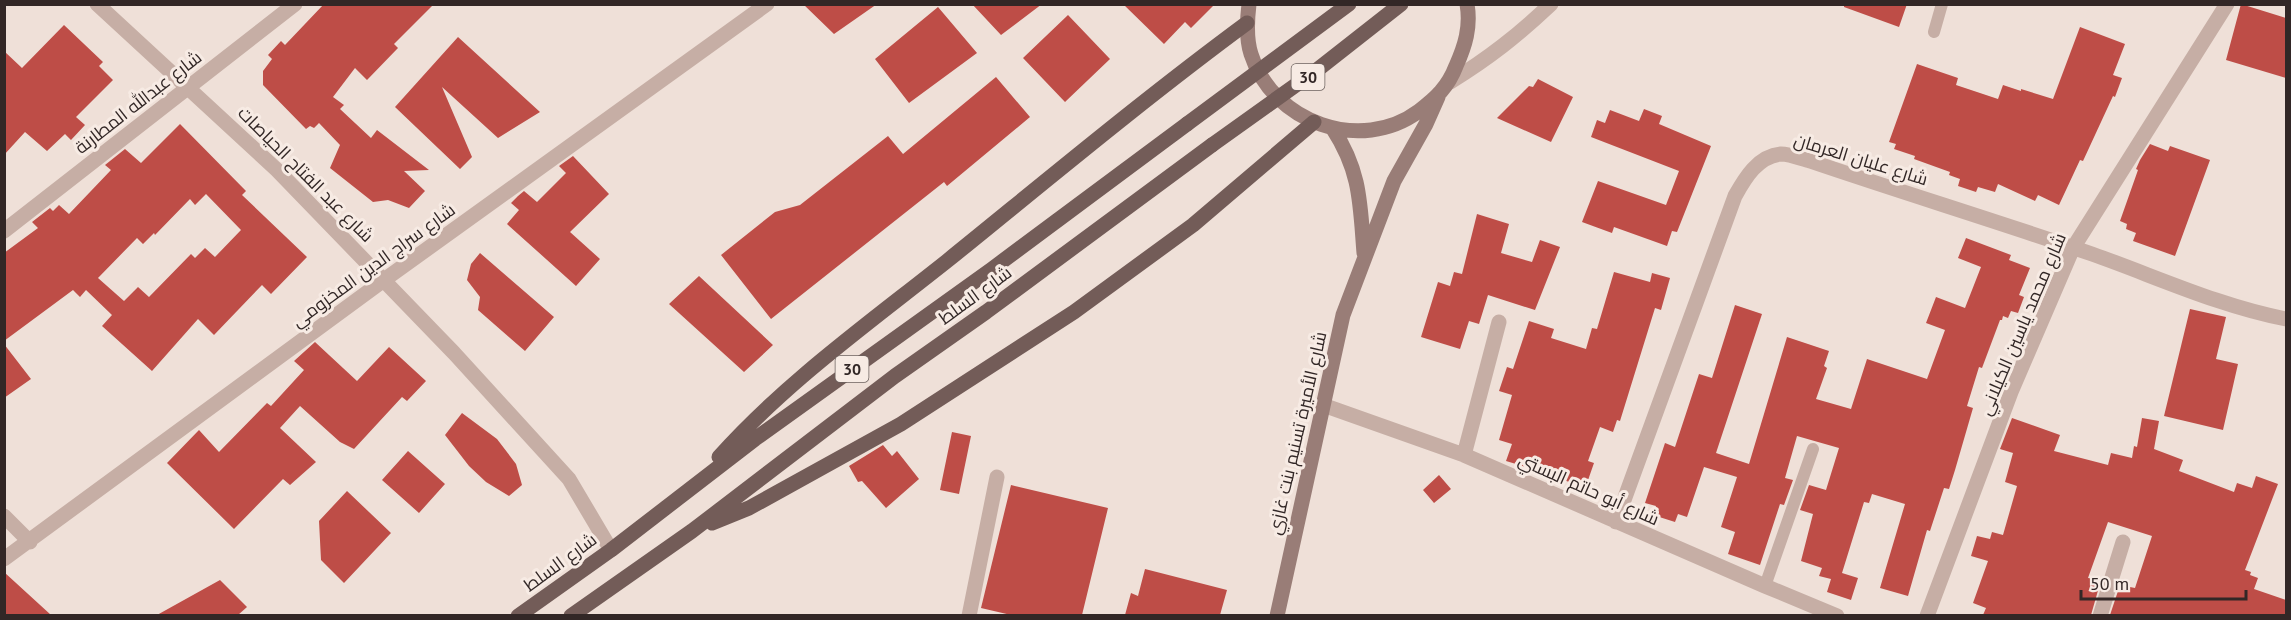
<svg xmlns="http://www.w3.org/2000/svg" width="2291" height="620" font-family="'PT Sans',Cairo,sans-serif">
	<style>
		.building { fill: #be4d47; fill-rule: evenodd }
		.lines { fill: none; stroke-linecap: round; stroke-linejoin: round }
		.service { stroke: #c6aea5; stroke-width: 12 }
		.minor { stroke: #c6aea5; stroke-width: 15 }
		.tertiary { stroke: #c6aea5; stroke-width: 15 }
		.secondary { stroke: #997d77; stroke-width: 15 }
		.primary { stroke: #735c58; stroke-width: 15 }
		.primary-bridge { stroke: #735c58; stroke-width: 15 }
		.labels { text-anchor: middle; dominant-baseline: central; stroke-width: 6; stroke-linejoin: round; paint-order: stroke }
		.shield { fill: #f7ebe4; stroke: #6d625f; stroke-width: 1.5 }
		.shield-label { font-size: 16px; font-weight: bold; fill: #322726 }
		.street-label { font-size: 18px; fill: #322726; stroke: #f7ebe4 }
	</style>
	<rect width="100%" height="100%" fill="#efe0d8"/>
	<!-- building -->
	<path class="building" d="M324 4H434L394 44 398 48 367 80 355 68 333 97 344 105 340 109 371 138 377 130 429 170 404 171 425 191 409 208 388 200 373 202 330 168 340 145 319 123 314 128 310 126 306 129 263 85V71L272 59 268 55 281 41 285 45Z
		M803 4H877L834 34Z
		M972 4H1042L1001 35Z
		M1123 4H1215L1191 28 1185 22 1164 44Z
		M1844 4H1907L1899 27 1844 7Z
		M2241 4 2286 18V78L2226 60Z
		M938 7 977 53 909 103 875 59Z
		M1068 15 1110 59 1065 102 1023 58Z
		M64 25 103 62 99 66 113 80 76 117 85 125 71 140 65 134 47 151 25 132 4 155V51L22 68Z
		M2080 27 2125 44 2113 75 2122 78 2115 97 2113 96 2083 161 2080 160 2059 205 2038 195 2035 201 1998 184 1995 192 1978 187 1976 192 1958 186 1960 179 1949 175 1950 172 1914 159 1915 156 1894 149 1896 144 1889 142 1917 64 1958 78 1956 85 1998 99 2003 85 2021 91V89L2053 99Z
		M458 37 540 112 498 138 442 87 472 157 460 169 395 107Z
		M996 77 1030 117 947 186 944 182 771 319 721 255 775 212 800 205 888 136 903 154Z
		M1538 79 1573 97 1551 142 1497 118 1529 86 1533 87Z
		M1644 109 1662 116 1659 124 1711 146 1677 232 1672 231 1667 246 1614 227 1612 233 1582 222 1598 181 1666 205 1679 171 1591 137 1597 120 1605 123 1610 110 1639 121Z
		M180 124 246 191 242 195 307 257 271 294 262 285 214 335 198 319 152 371 102 326 112 315 86 290 80 297 73 290 4 341V253L38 228 32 222 50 208 53 211 59 205 69 214 111 170 105 165 125 149 141 163ZM206 194 241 230 215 257 205 248 195 258 191 254 149 297 138 287 124 301 98 278 137 238 143 244 154 233 155 235 190 199 195 205Z
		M2150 144 2168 151 2170 146 2210 160 2175 256 2133 241 2136 233 2126 229 2127 224 2120 221 2138 170 2136 169 2140 160Z
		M573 156 609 194 570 232 600 259 576 286 507 224 519 210 511 203 518 196 524 191 537 202 566 173 559 166Z
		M1477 214 1509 224 1501 253 1532 262 1540 240 1560 247 1535 310 1488 295 1479 324 1469 321 1460 349 1421 337 1438 282 1450 286 1454 272 1462 274Z
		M1966 238 2011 255 2009 260 2030 268 2019 295 2024 297 2018 313 2011 311 2008 318 2003 316 2002 320H2000L1982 368 1979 367 1967 406 1973 408 1955 470 1949 489 1944 488 1930 531 1927 530 1908 596 1880 588 1905 504 1872 494 1869 503 1864 502 1842 573 1858 578 1851 600 1827 592 1831 579 1819 576 1822 568 1801 561 1813 514 1800 510 1809 485 1826 490 1839 448 1797 436 1785 478 1793 480 1784 505 1780 504 1760 565 1728 554 1735 532 1721 527 1737 477 1704 467 1687 517 1678 514 1675 522 1653 515 1656 506 1645 503 1665 443 1675 447 1699 374 1712 378 1735 305 1762 314 1716 453 1749 464 1787 337 1829 351 1824 366 1827 368 1816 399 1851 409 1867 359 1927 379 1945 330 1926 323 1936 297 1965 308 1981 267 1958 258Z
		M480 253 554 317 525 351 478 310 480 297 467 280 471 264Z
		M1614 272 1650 282 1652 273 1670 278 1661 310 1655 308 1620 421 1617 420 1613 432 1600 427 1588 461 1594 463 1587 483 1576 479 1574 484 1549 474 1506 461 1512 444 1499 440 1512 395 1499 391 1507 367 1513 369 1529 321 1554 329 1551 338 1586 349 1592 328 1597 329Z
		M699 276 773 345 744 372 669 304Z
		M2190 309 2226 317 2216 359 2238 364 2223 430 2164 416Z
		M315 342 357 381 389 347 426 381 407 401 402 397 354 449 340 442 300 406 280 428 316 462 290 485 283 479 234 529 167 463 199 430 219 452 267 403 271 406 304 370 294 361Z
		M4 344 31 379 4 398Z
		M462 413 497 439 516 464 522 485 509 496 486 482 469 466 445 435Z
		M2012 418 2060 435 2054 451 2108 465 2111 453 2132 458 2134 446 2137 447 2142 418 2159 421 2154 449 2183 460 2179 471 2234 492 2237 483 2252 488 2256 476 2278 484 2245 570 2251 572 2250 575 2258 578 2254 589 2286 600V615H2110L2120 585 2135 588 2152 536 2108 522 2088 578 2101 580 2091 615H1983L1986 608 1973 603 1988 561 1971 556 1977 536 1990 539 1992 532 2003 535 2017 486 2005 482 2013 453 2000 449Z
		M952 432 971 436 959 494 940 490Z
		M883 445 892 456 897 451 919 479 886 508 862 481 858 482 849 466Z
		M408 451 445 484 419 513 382 480Z
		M1439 475 1451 489 1434 503 1423 490Z
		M1011 485 1108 508 1082 615H1011L981 608Z
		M347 491 391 533 344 583 321 560 319 521Z
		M1145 569 1227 590 1220 615H1125L1131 593 1138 596Z
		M4 572 51 615H4Z
		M220 580 247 607 238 615H157Z"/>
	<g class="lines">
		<!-- service -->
		<path class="service" d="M1934 32 1942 4
			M1765 586 1813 449"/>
		<!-- minor -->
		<path class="minor" d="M97 4 277 170 454 353 569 479 611 550
			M4 231 295 4
			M1323 405 1464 455 1765 586 1837 616
			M1464 455 1499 322
			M4 516 30 542
			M1616 522 1735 196C1745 178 1758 156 1781 154 1790 154 1802 159 1810 161 1904 193 1999 222 2092 254 2157 277 2219 306 2286 319
			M4 559 384 280 767 4
			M969 616 997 477
			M1927 616 2011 392 2073 248 2227 4
			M2100 616 2123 542"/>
		<!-- tertiary -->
		<path class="tertiary" d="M1450 82C1489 58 1517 36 1551 4"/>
		<!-- secondary -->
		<path class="secondary" d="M1249 4C1247 21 1246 39 1251 54 1273 123 1361 154 1419 111 1436 98 1448 87 1456 66 1465 46 1471 27 1467 4
			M1333 129C1361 172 1360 204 1364 253
			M1277 616 1343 315 1394 181 1426 124 1438 97"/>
		<!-- primary -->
		<path class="primary" d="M719 457C785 383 869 323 947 261 1046 181 1144 99 1247 23
			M712 523 749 508 901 424 1074 312 1193 225 1314 122
			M518 616 611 550 755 439 992 269 1187 124
			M571 616 692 531 895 376 986 312 1212 145"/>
		<!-- primary-bridge -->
		<path class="primary-bridge" d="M1187 124 1349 4
			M1212 145 1317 70 1401 4"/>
	</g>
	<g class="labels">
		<!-- shield labels -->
		<g class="shield">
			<rect x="1291.5" y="64" width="33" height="26" rx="4.5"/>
			<rect x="835.5" y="356" width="33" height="26" rx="4.5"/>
		</g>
		<g class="shield-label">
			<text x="1308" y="77">30</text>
			<text x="852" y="369">30</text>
		</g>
		<!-- street labels -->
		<g class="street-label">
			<text transform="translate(138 102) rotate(-38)">شارع عبدالله المطارنة</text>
			<text transform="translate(1861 159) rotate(17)">شارع عليان العرمان</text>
			<text transform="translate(306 174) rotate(45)">شارع عبد الفتاح الحياصات</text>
			<text transform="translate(373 265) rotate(-36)">شارع سراج الدين المخزومي</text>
			<text transform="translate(975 295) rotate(-36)">شارع السلط</text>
			<text transform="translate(2022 324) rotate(-67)">شارع محمد ياسين الكيلاني</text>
			<text transform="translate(1297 433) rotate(-77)">شارع الأميرة تسنيم بنت غازي</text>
			<text transform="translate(1589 489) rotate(24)">شارع أبو حاتم البستي</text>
			<text transform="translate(560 562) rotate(-36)">شارع السلط</text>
		</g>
	</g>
	<!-- border -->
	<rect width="2291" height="620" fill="none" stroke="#322726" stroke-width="12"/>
	<!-- scale -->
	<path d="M2081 590v9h165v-9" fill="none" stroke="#322726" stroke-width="3"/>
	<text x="2090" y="590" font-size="18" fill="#322726" stroke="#f7ebe4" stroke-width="4.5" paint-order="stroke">50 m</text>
</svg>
